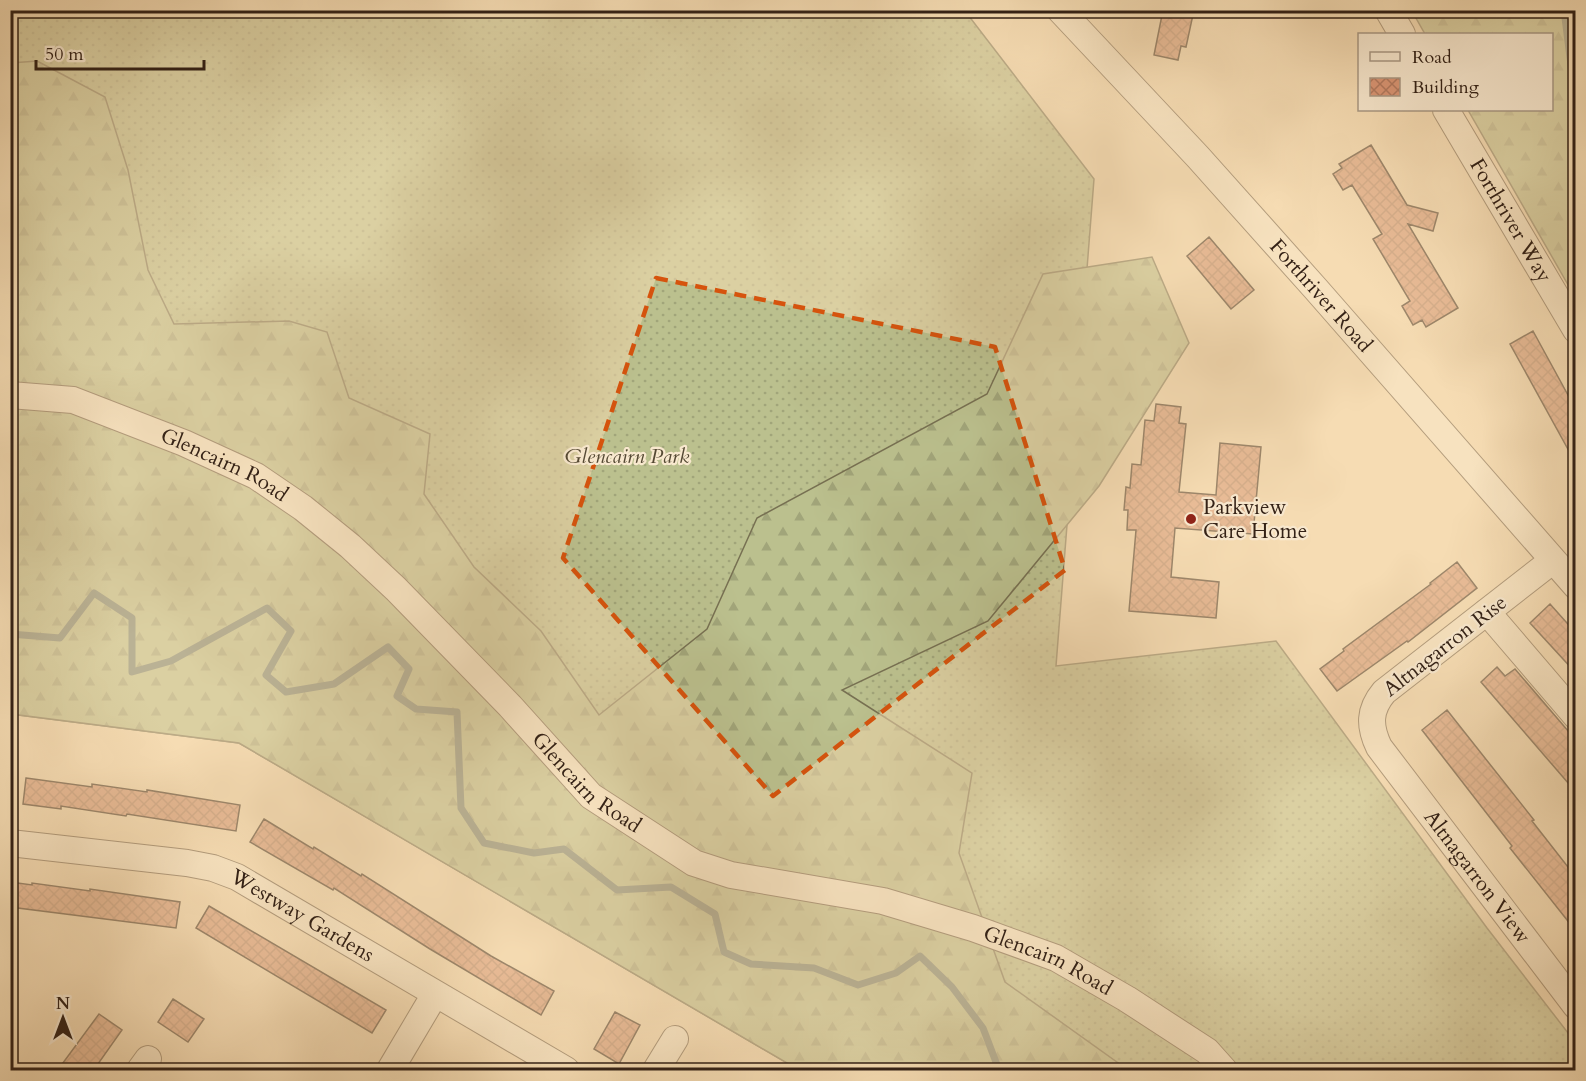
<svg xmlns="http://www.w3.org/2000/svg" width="1586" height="1081" font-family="Cardo,serif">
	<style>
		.grass { fill: url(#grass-dots); stroke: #777052; stroke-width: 1.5 }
		.forest { fill: url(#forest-firs); stroke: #777052; stroke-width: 1.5 }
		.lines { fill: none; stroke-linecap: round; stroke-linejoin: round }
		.stream { stroke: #727e71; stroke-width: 7 }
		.building { fill: url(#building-cross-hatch); stroke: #332116; stroke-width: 1.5 }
		.minor-casing { stroke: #64503d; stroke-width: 28 }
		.minor { stroke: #f8e8ce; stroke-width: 26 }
		.marked { fill: none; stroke: #d6530d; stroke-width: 4.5; stroke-dasharray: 12 8; stroke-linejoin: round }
		.poi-dot { fill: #8f2418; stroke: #f8e8ce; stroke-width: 2 }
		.labels { text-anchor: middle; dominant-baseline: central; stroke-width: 4.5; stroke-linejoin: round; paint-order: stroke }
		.street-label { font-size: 21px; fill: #332116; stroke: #f8e8ce }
		.park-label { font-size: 21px; font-style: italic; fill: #554934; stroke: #f8e8ce }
		.poi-label { font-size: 21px; fill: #332116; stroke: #f8e8ce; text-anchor: start }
	</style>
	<defs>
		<pattern id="grass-dots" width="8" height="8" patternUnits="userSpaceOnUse" patternTransform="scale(1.5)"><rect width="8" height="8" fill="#bbc08e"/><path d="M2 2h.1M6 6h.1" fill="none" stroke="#a1a57a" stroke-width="1.8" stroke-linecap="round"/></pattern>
		<pattern id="forest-firs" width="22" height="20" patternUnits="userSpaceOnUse" patternTransform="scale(1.5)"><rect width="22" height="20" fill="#bbc08e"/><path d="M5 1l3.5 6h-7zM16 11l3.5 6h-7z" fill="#a1a57a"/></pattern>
		<pattern id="building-cross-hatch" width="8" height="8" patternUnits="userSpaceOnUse" patternTransform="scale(1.5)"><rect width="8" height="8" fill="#da9675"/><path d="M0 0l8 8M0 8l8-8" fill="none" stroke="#b17a5f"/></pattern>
	</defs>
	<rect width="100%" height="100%" fill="#f5dcb3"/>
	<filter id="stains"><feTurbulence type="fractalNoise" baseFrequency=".00333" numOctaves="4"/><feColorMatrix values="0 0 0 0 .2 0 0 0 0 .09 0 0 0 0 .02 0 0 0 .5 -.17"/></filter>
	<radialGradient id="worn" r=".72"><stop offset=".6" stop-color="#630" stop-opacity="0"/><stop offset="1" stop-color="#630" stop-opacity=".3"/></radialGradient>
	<!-- grass -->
	<path class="grass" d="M11 11H965L1094 179 1056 666 1276 641 1487 928 1575 1042V1070H799L239 743 11 714Z"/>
	<!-- forest -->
	<path class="forest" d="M1412 11H1575V297L1468 110H1552V34H1425Z
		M37 61 105 97 128 170 148 270 174 324 289 321 327 332 349 398 430 434 424 494 474 567 541 631 599 715 707 629 757 518 987 394 1043 274 1152 257 1189 343 1099 486 988 621 842 690 972 773 959 853 1005 982 1128 1070H799L239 743 11 714V63Z"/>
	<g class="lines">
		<!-- stream -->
		<path class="stream" d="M1564 10 1572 73 1576 78
			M10 634 60 638 94 593 132 618V672L171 661 267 608 291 631 266 675 286 692 334 684 388 647 409 669 397 696 416 709 457 712 461 808 484 843 534 853 564 849 617 890 671 887 715 914 724 952 751 964 814 968 858 985 896 973 920 956 952 987 983 1028 999 1070"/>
	</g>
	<!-- building -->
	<path class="building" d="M1163 10H1194L1186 47 1181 46 1178 60 1154 55Z
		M1371 145 1407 205 1438 213 1433 231 1408 224 1458 308 1426 327 1422 320 1413 325 1402 306 1410 301 1373 239 1382 234 1352 185 1343 190 1333 174 1342 168 1339 164Z
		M1209 237 1254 290 1231 309 1187 256Z
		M1533 331 1575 408V462L1510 344Z
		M1156 404 1181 407 1179 423 1186 424 1179 492 1216 495 1220 443 1261 447 1253 534 1175 528 1171 577 1219 582 1216 618 1129 611 1136 530H1127L1128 510H1124L1126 487 1130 488 1132 464 1141 465 1145 420 1154 421Z
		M1457 562 1477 588 1408 642 1407 641 1337 691 1320 669 1344 651 1343 649 1431 584 1430 583Z
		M1550 604 1575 632V672L1530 623Z
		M1497 667 1505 676 1515 669 1575 739V791L1481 682Z
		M1447 710 1534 820 1532 821 1575 876V930L1510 848 1512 846 1422 730Z
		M26 778 92 787V784L147 792V790L240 805 236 831 127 814 126 816 61 806V809L23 804Z
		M264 819 313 849 314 847 361 876 362 874 491 956 554 991 541 1015 430 949 334 888 333 890 250 842Z
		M10 882 32 885V883L90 891V889L180 902 176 928 10 907Z
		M209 906 386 1010 372 1033 196 928Z
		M173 999 204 1019 188 1042 158 1022Z
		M615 1012 640 1025 619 1064 594 1049Z
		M99 1014 122 1030 93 1071H57Z"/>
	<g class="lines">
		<!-- minor casing -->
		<g class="minor-casing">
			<g id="minor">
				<path id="s1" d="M1060 10 1198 157 1315 288 1576 586"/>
				<path d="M1388 10 1402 34"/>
				<path id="s2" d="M1446 110 1576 330"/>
				<path id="s3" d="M10 395 73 400 184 443 256 476 303 508 350 546 396 589 510 706 591 796 694 863 731 875 883 901 973 928 1056 958 1127 999 1207 1051 1224 1070"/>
				<path id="s4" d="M1552 561 1384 692C1369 710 1369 726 1379 747L1576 1006"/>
				<path d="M1487 612 1576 716"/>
				<path id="s5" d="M10 843 187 863 213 868 237 877 566 1070"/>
				<path d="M140 1070 148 1059"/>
				<path d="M390 1070 435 994"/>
				<path d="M656 1070 675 1039"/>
			</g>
		</g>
		<!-- minor -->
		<use href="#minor" class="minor"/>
	</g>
	<!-- marked area -->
	<path d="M0 0H1586V1081H0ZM656 278 995 347 1065 570 773 796 563 558Z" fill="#f5dcb3" fill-opacity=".55" fill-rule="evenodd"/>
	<path class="marked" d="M656 278 995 347 1065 570 773 796 563 558Z"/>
	<!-- markers -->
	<circle class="poi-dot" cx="1191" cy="519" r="6"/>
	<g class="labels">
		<!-- street labels -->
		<g class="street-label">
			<text stroke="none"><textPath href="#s2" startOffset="128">Forthriver Way</textPath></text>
			<text stroke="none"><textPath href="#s1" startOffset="387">Forthriver Road</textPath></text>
			<text stroke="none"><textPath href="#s3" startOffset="228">Glencairn Road</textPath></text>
			<text transform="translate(1445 646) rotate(-38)">Altnagarron Rise</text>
			<text stroke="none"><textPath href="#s3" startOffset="714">Glencairn Road</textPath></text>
			<text stroke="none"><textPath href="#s4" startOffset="435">Altnagarron View</textPath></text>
			<text stroke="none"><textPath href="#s5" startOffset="306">Westway Gardens</textPath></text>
			<text stroke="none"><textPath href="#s3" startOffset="1218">Glencairn Road</textPath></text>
		</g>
		<!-- park labels -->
		<g class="park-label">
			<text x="627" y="456">Glencairn Park</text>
		</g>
		<!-- poi labels -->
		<g class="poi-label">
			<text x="1203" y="507">Parkview<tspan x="1203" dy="24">Care Home</tspan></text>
		</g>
	</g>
	<!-- margin -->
	<rect width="1586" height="1081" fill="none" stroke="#f5dcb3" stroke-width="36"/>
	<rect x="12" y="12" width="1562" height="1057" fill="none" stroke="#332116" stroke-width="3"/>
	<rect x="18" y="18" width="1550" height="1045" fill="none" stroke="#332116" stroke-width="1.5"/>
	<!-- legend -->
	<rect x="1358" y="33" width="195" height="78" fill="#f8e8ce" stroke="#a99884" stroke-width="1.5"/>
	<rect x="1370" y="52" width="30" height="9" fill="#f8e8ce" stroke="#a99884" stroke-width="1.5"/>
	<text x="1412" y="63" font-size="18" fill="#332116">Road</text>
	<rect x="1370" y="78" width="30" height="18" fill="url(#building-cross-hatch)" stroke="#a99884" stroke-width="1.5"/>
	<text x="1412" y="93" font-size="18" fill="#332116">Building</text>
	<!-- north arrow -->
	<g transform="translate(63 1018)" stroke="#f8e8ce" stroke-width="4.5" paint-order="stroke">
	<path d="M0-4.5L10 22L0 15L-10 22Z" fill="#332116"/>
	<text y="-9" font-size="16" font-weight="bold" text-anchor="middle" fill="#332116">N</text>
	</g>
	<!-- scale -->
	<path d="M36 60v9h168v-9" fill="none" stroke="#332116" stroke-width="3"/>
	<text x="45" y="60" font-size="18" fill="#332116" stroke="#f8e8ce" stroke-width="4.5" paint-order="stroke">50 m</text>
	<rect width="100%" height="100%" filter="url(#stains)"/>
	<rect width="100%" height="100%" fill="url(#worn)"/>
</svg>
